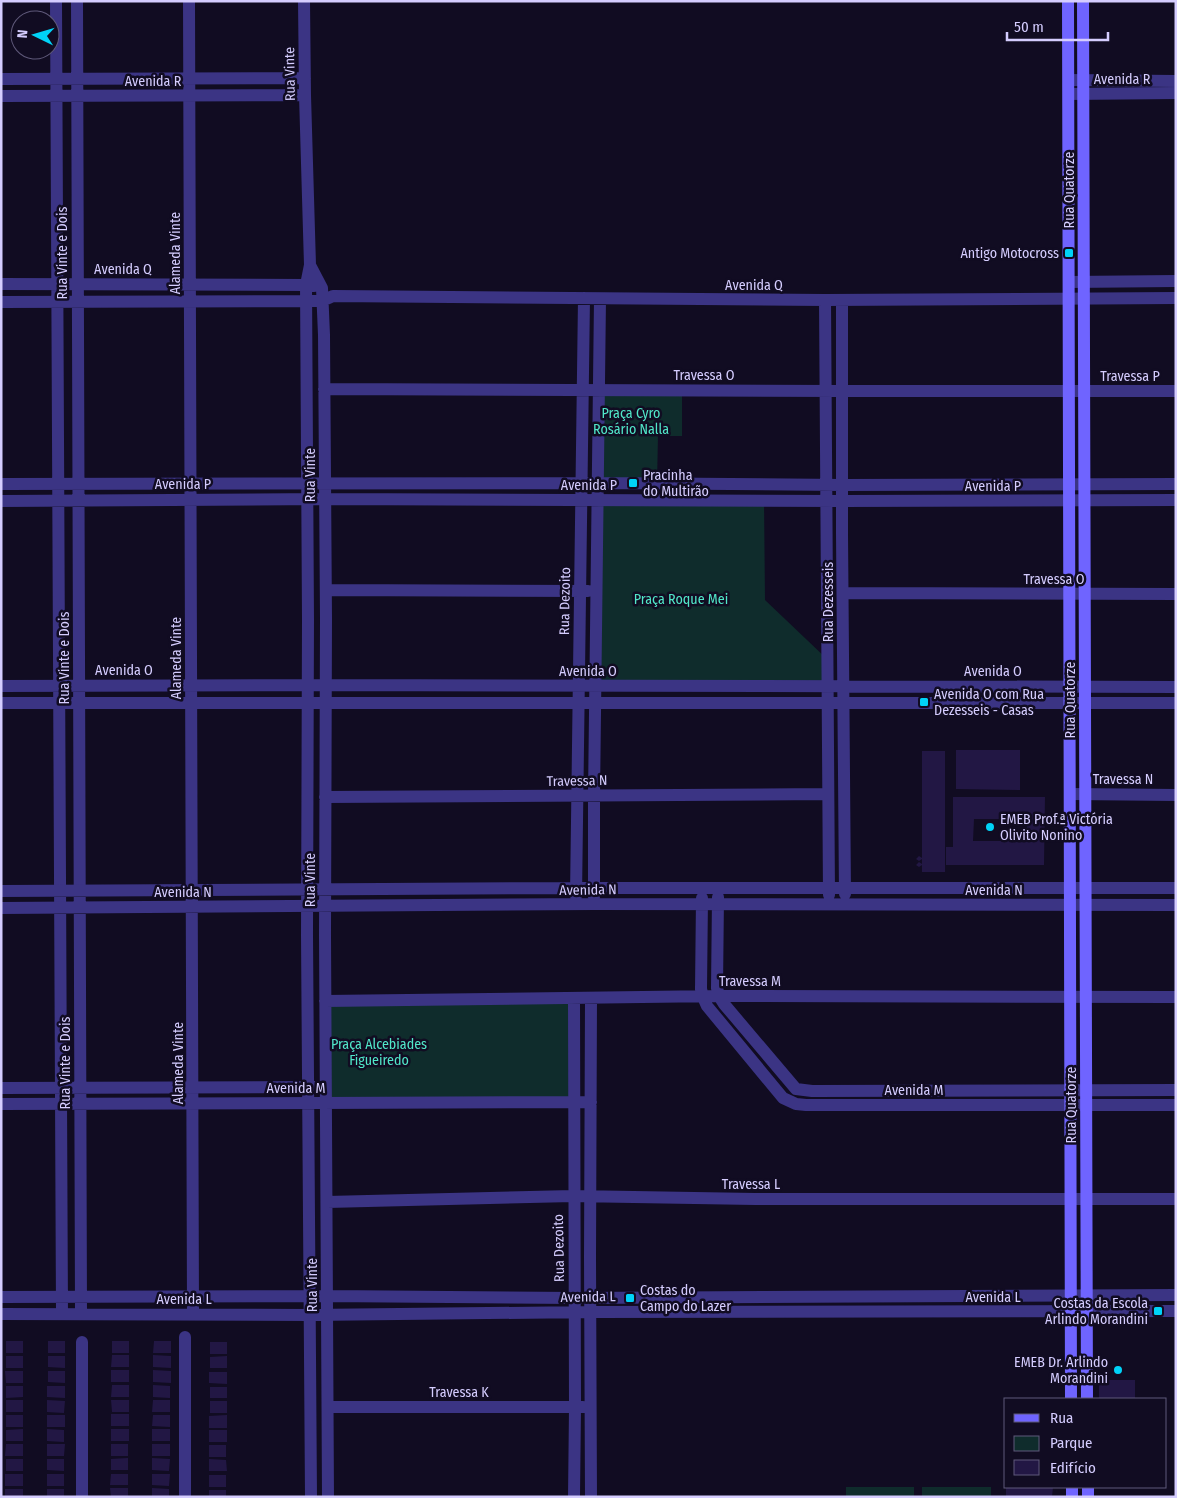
<svg xmlns="http://www.w3.org/2000/svg" width="1177" height="1498" font-family="'Fira Sans Condensed',sans-serif">
	<style>
		.green { fill: #0f2c2c }
		.building { fill: #221744; fill-rule: evenodd }
		.lines { fill: none; stroke-linecap: round; stroke-linejoin: round }
		.street { stroke: #3b3484; stroke-width: 12 }
		.secondary { stroke: #6f64ff; stroke-width: 12 }
		.poi-dot { fill: #00d3f8; stroke: #110c22; stroke-width: 2 }
		.labels { text-anchor: middle; dominant-baseline: central; stroke-width: 5; stroke-linejoin: round; paint-order: stroke }
		.street-label { font-size: 14px; fill: #d5cdff; stroke: #110c22 }
		.poi-label { font-size: 14px; fill: #d5cdff; stroke: #110c22; text-anchor: start }
		.park-label { font-size: 14px; fill: #51e7c9; stroke: #110c22 }
	</style>
	<rect width="100%" height="100%" fill="#110c22"/>
	<!-- green -->
	<path class="green" d="M599 390H682V436H658L657 484 598 483Z
		M764 500 765 600 827 659 828 686H596L598 501Z
		M573 998V1102L326 1103V1001Z
		M846 1487H914V1497H846Z
		M922 1487H991V1497H922Z"/>
	<!-- building -->
	<path class="building" d="M956 750H1020V790L956 789Z
		M922 751H945V872H922V865L919 867 916 865 919 862 922 864V859L919 861 916 859 919 856 922 858Z
		M953 797H1045L1044 865H946V847H953ZM974 819H1027V841H973Z
		M6 1341H23V1353H6Z
		M48 1341H65V1353H48Z
		M112 1341H129V1353H112Z
		M154 1341H171V1353H153Z
		M210 1342H227V1354H210Z
		M112 1355H129V1367H111Z
		M153 1355 171 1356V1368L153 1367Z
		M6 1356H23V1368H6Z
		M48 1356H65V1368L48 1367Z
		M227 1356V1368H210V1357Z
		M111 1370H129V1382H111Z
		M153 1370 171 1371V1383L153 1382Z
		M5 1371H23V1383H6Z
		M48 1371H65V1383L48 1382Z
		M209 1372H227V1384L209 1383Z
		M1099 1380H1135V1399H1099Z
		M112 1385H129V1397H111Z
		M153 1385 170 1386V1398L153 1397Z
		M6 1386H23V1397L6 1398Z
		M47 1386H65V1398L47 1397Z
		M210 1387H227V1398H210Z
		M6 1400H23V1412H6Z
		M47 1400 65 1401 64 1413 47 1412Z
		M111 1400H129V1412H112Z
		M153 1400H170V1412H152Z
		M210 1401H227V1413H210Z
		M111 1414H129V1426H111Z
		M6 1415H23V1427H6Z
		M47 1415H65V1427H47Z
		M153 1415H170V1427L152 1426Z
		M227 1415V1428H209V1416Z
		M23 1429V1441H6V1430Z
		M47 1429 64 1430V1442L47 1441Z
		M111 1429H129V1441H111Z
		M152 1429H170V1441H152Z
		M209 1430H227V1442H209Z
		M6 1444H23V1456H5Z
		M47 1444H65L64 1456H47Z
		M111 1444H128V1456H111Z
		M152 1444H170V1456H152Z
		M209 1445H226V1457H209Z
		M128 1458V1470H111V1459Z
		M152 1458 170 1459 169 1471 152 1470Z
		M6 1459H23V1471H6Z
		M47 1459H64V1471L47 1470Z
		M209 1459 226 1460 227 1471H209Z
		M5 1474H23V1486H5Z
		M47 1474H64V1486H47Z
		M111 1474H128V1485H110Z
		M152 1474H170L169 1486 152 1485Z
		M209 1475H226V1487H209Z
		M1006 1487H1053L1052 1497H1006Z
		M110 1488H128V1497H111Z
		M152 1488 169 1489V1497H152Z
		M5 1489H23V1497H5Z
		M47 1489H64V1497H47Z
		M209 1490H226V1497H209Z"/>
	<g class="lines">
		<!-- street -->
		<path class="street" d="M56 1 62 1314
			M77 1 81 1314
			M189 1 193 1314
			M304 1 305 95 310 265 306 285 308 619 307 935 311 1497
			M1 79 305 78
			M1069 80 1176 81
			M1069 94 1176 93
			M1 96 305 95
			M310 265 322 288 324 335 326 619 325 935 328 1497
			M1069 282 1176 281
			M1 284 306 285 314 286
			M825 300 829 895
			M842 300V534L845 894
			M1 302 306 301H322L333 296 825 300 1176 298
			M324 389 842 391H1176
			M1 484 598 483 842 485 1176 484
			M1 501 325 499 842 501 1176 500
			M326 590 588 591
			M843 593 1176 594
			M1 686 326 685 1176 687
			M1 703H1176
			M1070 794 1176 795
			M325 797 828 794
			M1 891 576 888H1176
			M576 896 584 298
			M594 897V796L600 299
			M718 897 717 988 719 996 724 1004 796 1089 812 1091 1176 1090
			M702 898 701 989 703 997 707 1006 783 1098 796 1104 806 1105H1176
			M1 908 595 904 1176 905
			M574 998 575 1407 574 1497
			M591 998 590 1257 591 1497
			M325 1001 719 996 1176 997
			M1 1088 316 1087
			M1 1104 591 1102
			M327 1202 573 1196 755 1199H1176
			M1 1297 327 1296 575 1298 1176 1295
			M1 1314 310 1315 590 1312 1176 1311
			M185 1337V1497
			M82 1342V1497
			M328 1407H583"/>
		<!-- secondary -->
		<path class="secondary" d="M1068 1 1071 1399
			M1083 1 1087 1399
			M1072 1487V1497
			M1088 1487V1497"/>
	</g>
	<!-- markers -->
	<g class="poi-dot">
		<rect x="1064" y="248" width="10" height="10" rx="2.5"/>
		<rect x="628" y="478" width="10" height="10" rx="2.5"/>
		<rect x="919" y="697" width="10" height="10" rx="2.5"/>
		<circle cx="990" cy="827" r="5"/>
		<rect x="625" y="1293" width="10" height="10" rx="2.5"/>
		<rect x="1153" y="1306" width="10" height="10" rx="2.5"/>
		<circle cx="1118" cy="1370" r="5"/>
	</g>
	<g class="labels">
		<!-- street labels -->
		<g class="street-label">
			<text transform="translate(290 74) rotate(-91)">Rua Vinte</text>
			<text x="1122" y="79">Avenida R</text>
			<text x="153" y="81">Avenida R</text>
			<text transform="translate(1069 190) rotate(-90)">Rua Quatorze</text>
			<text transform="translate(62 253) rotate(-90)">Rua Vinte e Dois</text>
			<text transform="translate(175 253) rotate(-90)">Alameda Vinte</text>
			<text x="123" y="269">Avenida Q</text>
			<text x="754" y="285">Avenida Q</text>
			<text x="704" y="375">Travessa O</text>
			<text x="1130" y="376">Travessa P</text>
			<text transform="translate(310 475) rotate(-90)">Rua Vinte</text>
			<text x="183" y="484">Avenida P</text>
			<text x="589" y="485">Avenida P</text>
			<text x="993" y="486">Avenida P</text>
			<text x="1054" y="579">Travessa O</text>
			<text transform="translate(565 601) rotate(-89)">Rua Dezoito</text>
			<text transform="translate(828 602) rotate(-90)">Rua Dezesseis</text>
			<text transform="translate(64 658) rotate(-90)">Rua Vinte e Dois</text>
			<text transform="translate(176 658) rotate(-90)">Alameda Vinte</text>
			<text x="124" y="670">Avenida O</text>
			<text x="588" y="671">Avenida O</text>
			<text x="993" y="671">Avenida O</text>
			<text transform="translate(1070 700) rotate(-90)">Rua Quatorze</text>
			<text x="1123" y="779">Travessa N</text>
			<text transform="translate(577 781) rotate(-1)">Travessa N</text>
			<text transform="translate(310 880) rotate(-90)">Rua Vinte</text>
			<text transform="translate(588 890) rotate(-1)">Avenida N</text>
			<text x="994" y="890">Avenida N</text>
			<text x="183" y="892">Avenida N</text>
			<text x="750" y="981">Travessa M</text>
			<text transform="translate(65 1063) rotate(-90)">Rua Vinte e Dois</text>
			<text transform="translate(178 1063) rotate(-90)">Alameda Vinte</text>
			<text x="296" y="1088">Avenida M</text>
			<text x="914" y="1090">Avenida M</text>
			<text transform="translate(1071 1105) rotate(-90)">Rua Quatorze</text>
			<text x="751" y="1184">Travessa L</text>
			<text transform="translate(559 1248) rotate(-91)">Rua Dezoito</text>
			<text transform="translate(312 1285) rotate(-90)">Rua Vinte</text>
			<text transform="translate(588 1297) rotate(-1)">Avenida L</text>
			<text x="993" y="1297">Avenida L</text>
			<text x="184" y="1299">Avenida L</text>
			<text x="459" y="1392">Travessa K</text>
		</g>
		<!-- poi labels -->
		<g class="poi-label">
			<text x="1059" y="253" text-anchor="end">Antigo Motocross</text>
			<text x="643" y="475">Pracinha<tspan x="643" dy="16">do Multirão</tspan></text>
			<text x="934" y="694">Avenida O com Rua<tspan x="934" dy="16">Dezesseis - Casas</tspan></text>
			<text x="1000" y="819">EMEB Prof.ª Victória<tspan x="1000" dy="16">Olivito Nonino</tspan></text>
			<text x="640" y="1290">Costas do<tspan x="640" dy="16">Campo do Lazer</tspan></text>
			<text x="1148" y="1303" text-anchor="end">Costas da Escola<tspan x="1148" dy="16">Arlindo Morandini</tspan></text>
			<text x="1108" y="1362" text-anchor="end">EMEB Dr. Arlindo<tspan x="1108" dy="16">Morandini</tspan></text>
		</g>
		<!-- park labels -->
		<g class="park-label">
			<text x="631" y="413">Praça Cyro<tspan x="631" dy="16">Rosário Nalla</tspan></text>
			<text x="681" y="599">Praça Roque Mei</text>
			<text x="379" y="1044">Praça Alcebiades<tspan x="379" dy="16">Figueiredo</tspan></text>
		</g>
	</g>
	<!-- border -->
	<rect width="1177" height="1498" fill="none" stroke="#d5cdff" stroke-width="5"/>
	<!-- legend -->
	<rect x="1004" y="1398" width="162" height="90" fill="#110c22" stroke="#5f597a"/>
	<rect x="1014" y="1414" width="25" height="8" fill="#6f64ff" stroke="#5f597a"/>
	<text x="1050" y="1423" font-size="15" fill="#d5cdff">Rua</text>
	<rect x="1014" y="1436" width="25" height="15" fill="#0f2c2c" stroke="#5f597a"/>
	<text x="1050" y="1448" font-size="15" fill="#d5cdff">Parque</text>
	<rect x="1014" y="1460" width="25" height="15" fill="#221744" stroke="#5f597a"/>
	<text x="1050" y="1473" font-size="15" fill="#d5cdff">Edifício</text>
	<!-- north arrow -->
	<g transform="translate(35 35) rotate(275)"><circle r="24" fill="#110c22" stroke="#5f597a"/>
	<path d="M0-4L9 19L0 12L-9 19Z" fill="#00d3f8"/>
	<text y="-8" font-size="14" font-weight="bold" text-anchor="middle" fill="#d5cdff">N</text>
	</g>
	<!-- scale -->
	<path d="M1007 32v8h101v-8" fill="none" stroke="#d5cdff" stroke-width="2.5"/>
	<text x="1014" y="32" font-size="15" fill="#d5cdff" stroke="#110c22" stroke-width="4" paint-order="stroke">50 m</text>
</svg>
